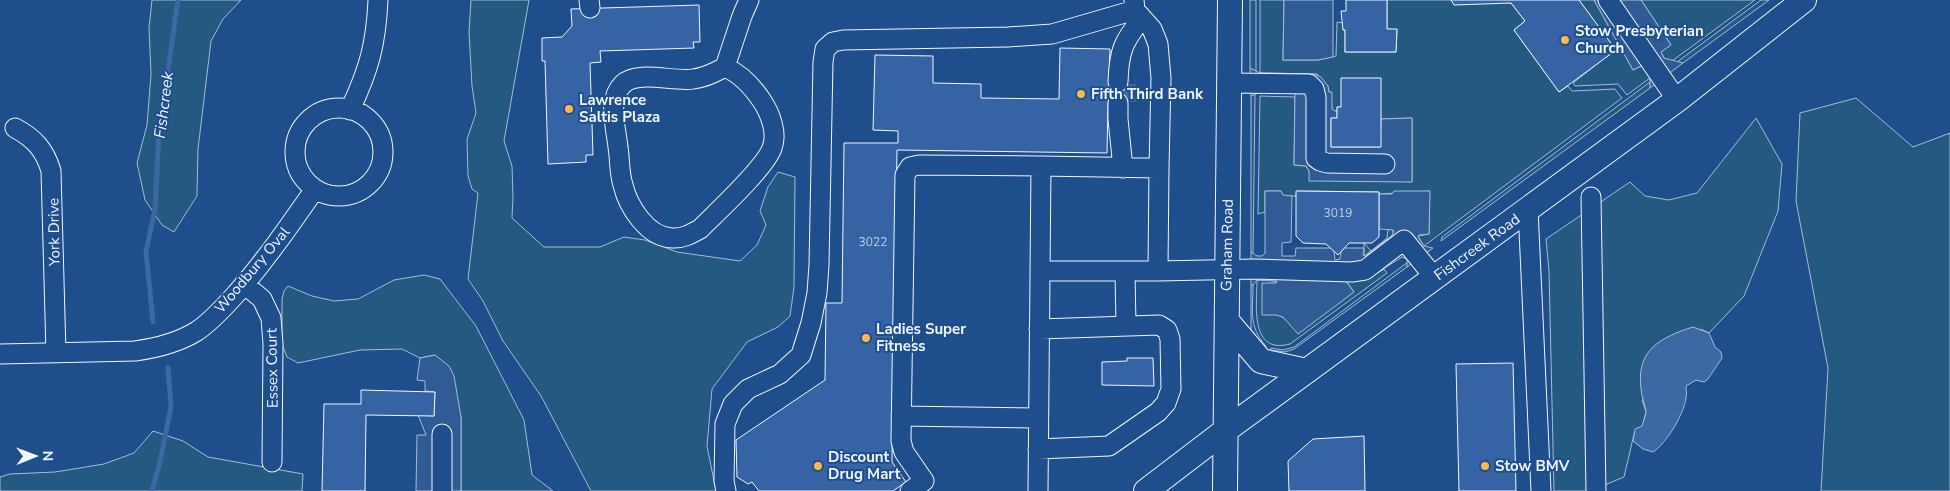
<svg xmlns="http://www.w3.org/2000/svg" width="1950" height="491" font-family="'Nunito Sans',sans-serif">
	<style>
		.green { fill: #245a82; stroke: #a8bbd7 }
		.parking { fill: #305b95; stroke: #a8bbd7 }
		.water { fill: #3b69a3; stroke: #a8bbd7 }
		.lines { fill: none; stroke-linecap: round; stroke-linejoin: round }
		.stream { stroke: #3b69a3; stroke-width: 5 }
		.building { fill: #3563a3; stroke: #f2f6ff }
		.minor-tunnel { stroke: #3f679d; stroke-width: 19; stroke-dasharray: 19 9; stroke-linecap: butt }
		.minor-casing { stroke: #f2f6ff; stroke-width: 21 }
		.major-casing { stroke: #f2f6ff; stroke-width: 26 }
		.minor { stroke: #1f4e8c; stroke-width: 19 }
		.major { stroke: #1f4e8c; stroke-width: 24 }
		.poi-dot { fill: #ffb74d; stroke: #1f4e8c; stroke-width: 2 }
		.labels { text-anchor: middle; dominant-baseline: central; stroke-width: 4; stroke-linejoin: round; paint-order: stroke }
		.number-label { font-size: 12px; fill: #c3d1e8 }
		.poi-label { font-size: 15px; font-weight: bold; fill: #f2f6ff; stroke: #1f4e8c; text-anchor: start }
		.street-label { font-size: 15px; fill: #f2f6ff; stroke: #1f4e8c }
		.water-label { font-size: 16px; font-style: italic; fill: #f2f6ff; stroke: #1f4e8c }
	</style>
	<rect width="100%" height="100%" fill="#1f4e8c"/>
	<!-- green -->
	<path class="green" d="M152 0H241L223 19 211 41 198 149 197 196 174 232 162 225 145 200 137 163 147 125 151 74 149 28Z
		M471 0H529L504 141 512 166 513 197 512 218 544 247H600L624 237 645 240 677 252 740 261 757 245 766 225 760 211 768 187 778 172 795 177 794 287 790 316 778 327 747 342 712 389 707 446 716 491H591L541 396 503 341 483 301 468 279 478 193 472 189 468 176 467 139 476 113 472 86 469 32Z
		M1250 0H1256V71L1250 68Z
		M1260 0H1284L1283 60H1318L1336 56 1337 22 1343 23V30H1345V52H1396L1397 30 1387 29V0H1451L1511 3 1525 21 1514 30 1559 92 1568 86 1572 91 1615 89 1622 98 1424 246 1418 236 1429 234V191L1379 194V192L1297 191 1296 196H1283L1281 191H1265V212L1258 214 1260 96 1295 97 1294 165 1306 166 1309 171 1412 182V118L1381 119 1341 107H1337V112L1332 109 1328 86 1317 74 1260 73Z
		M1579 0H1594L1633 70 1643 65 1650 74V78L1627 95 1618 84 1575 86 1573 83 1615 50Z
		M1641 0H1755L1672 61 1664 58 1661 52 1671 45Z
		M1761 0H1769L1683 63 1677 62Z
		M1650 82V88L1441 241 1442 237Z
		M1255 94 1253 255 1251 252V96Z
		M1856 98 1913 147 1950 133V491H1821L1828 368 1796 201 1800 113Z
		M1756 118 1782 164 1778 211 1744 296 1709 333 1701 329 1642 400 1646 412 1642 427 1635 430 1624 477 1590 491H1554L1549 271 1546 239 1630 182 1645 196 1669 200 1697 193Z
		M1388 229 1393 230V235L1364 256V243L1371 251 1387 238Z
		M1408 262 1407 267 1294 349 1285 352 1270 350 1271 348 1283 350 1294 347Z
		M1384 269 1387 273 1290 344C1249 355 1257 304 1257 280L1277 281 1276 283 1262 284 1272 314C1285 315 1290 324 1298 333L1354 292 1345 279H1367Z
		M424 275 440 279 476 326 524 420 532 475 553 491H461V417L435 355 420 358 402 349 360 350 298 363 287 357 282 344V299L284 291 288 286 312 296 334 301 358 299 394 280Z
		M1251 285H1253C1253 310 1248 326 1266 346L1265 348 1254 336 1251 330Z
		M153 431 183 441 208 457 303 474 302 491H0V477L10 474 55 472 104 464 134 453Z"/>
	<!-- parking -->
	<path class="parking" d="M1284 0H1333V57L1318 60H1283Z
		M1594 0H1641L1671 45 1661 52 1664 58 1683 63 1650 88V74L1643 65 1633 70Z
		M1250 68 1260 73 1314 74 1321 77 1328 86 1329 92H1332V109L1337 112V118H1331V147H1380L1381 119 1412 118V182L1309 181V171L1306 166 1294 165 1295 92H1261L1251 96Z
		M1265 191H1281L1283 195 1292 196 1291 242 1282 243V256H1295L1296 248H1331L1334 251 1335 260 1340 259 1341 252 1344 248H1364L1363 255 1365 256 1391 237 1394 232 1393 230 1379 229V194H1392L1394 191H1430L1429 234 1419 235 1418 237 1424 246 1433 248 1407 267V259L1402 257 1367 279 1345 280 1354 292 1298 334 1283 317 1276 315H1262V283H1276L1277 281 1257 280 1253 285H1251V252L1257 256H1262L1265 253Z
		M435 355 449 366 454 376 461 417V491H416L417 435H426L418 415 434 416V412L435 392 425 391V381L417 380 420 358Z"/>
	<!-- water -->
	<path class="water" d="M1693 327 1709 333 1715 347 1721 352 1722 358 1708 379 1704 382 1696 380 1686 386C1686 390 1687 394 1686 398 1684 414 1666 444 1653 452L1643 449 1633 441 1635 429 1642 426C1643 422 1646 416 1646 411 1645 404 1641 396 1641 388 1636 350 1661 337 1693 327Z"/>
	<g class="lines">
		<!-- stream -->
		<path class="stream" d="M153 322 146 251 155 210 159 132 178 0
			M152 491 160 462 171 407 168 367"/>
	</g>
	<!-- building -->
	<path class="building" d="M1346 0H1387V29H1397L1396 52H1345V30H1343L1341 11H1346Z
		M1451 0H1579L1616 50 1559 92 1514 30 1525 21 1511 3 1454 5Z
		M699 5 700 42H693L694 48 600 51 601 62 590 63 593 155H586V162L548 164 545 61H542V38L562 37 572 26 571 9Z
		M1060 48 1110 49 1109 82H1126L1136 93 1126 103H1108L1107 153 897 150 892 462 906 482 893 491H759L752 482 748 484 737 477 736 440 825 380 826 303H842L844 143H898V131L873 130 875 55 933 56V83L981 84V98L1059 99Z
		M1341 78H1381V147H1331V118H1337V107H1341Z
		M1296 191 1379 192V237L1372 243H1349L1338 255 1326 244 1303 243 1296 236Z
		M1127 358H1153L1154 386 1102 385V362L1127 361Z
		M1513 363 1516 491H1459L1456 364Z
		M361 390 435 392 434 416 366 415 365 491H322L324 404H361Z
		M1364 436 1365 491H1289L1288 461 1313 439Z"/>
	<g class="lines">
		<!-- minor-tunnel -->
		<path class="minor-tunnel" d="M1127 102V84
			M1110 103 1111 82"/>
		<!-- minor casing -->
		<g class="minor-casing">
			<path id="minor" d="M589 0 590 8
				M1134 0 1135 10 1152 29 1158 44 1161 78 1159 168
				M1608 0 1677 100
				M725 67C741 74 752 86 762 101 770 113 778 133 772 148 765 168 717 212 700 229 691 234 682 239 672 238 647 237 628 206 623 185 619 173 620 159 618 147 616 128 607 99 623 84 637 70 674 82 693 79 704 78 716 72 725 67L742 16 749 0
				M1118 82C1119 51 1123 42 1142 18
				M1229 83 1309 84 1314 89 1316 97V158L1320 161 1327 163 1385 164
				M1118 103V119L1123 168
				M295 152a44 44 0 1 1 88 0a44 44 0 1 1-88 0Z
				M350 110C369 69 376 45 378 0
				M15 128C34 138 45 150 51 171L56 353
				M1591 197 1596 491
				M1528 209 1541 491
				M1040 271H1158
				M1125 273 1126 325
				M244 284 262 299 271 318 273 344 272 462
				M0 354 135 351C157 348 178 343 197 331 212 321 224 307 236 294 265 261 290 225 315 189
				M901 416 1038 418
				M1038 449 1109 446 1158 412 1166 403 1171 389 1170 339 1167 330 1159 325 1039 329
				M442 491V434
				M726 491 724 481 725 424 733 404 748 389 780 374 801 355 811 323 817 293 819 265 823 62 825 49 833 42 843 40 1008 37 1052 34 1135 10
				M910 491 924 481 904 452 901 441 905 175 910 167 919 165 1041 166
				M1038 491 1041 166 1159 168 1158 271 1255 269 1352 272 1365 270 1404 240 1435 278"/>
		</g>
		<!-- major casing -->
		<g class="major-casing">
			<path id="major" d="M1227 321 1261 361 1307 371
				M1146 491 1226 430 1677 100 1804 0
				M1225 491 1230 0"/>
		</g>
		<!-- minor -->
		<use href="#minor" class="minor"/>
		<!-- major -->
		<use href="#major" class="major"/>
	</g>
	<!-- markers -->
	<g class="poi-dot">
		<circle cx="1565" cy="40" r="5"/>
		<circle cx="1081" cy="94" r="5"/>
		<circle cx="569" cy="109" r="5"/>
		<circle cx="866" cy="338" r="5"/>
		<circle cx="818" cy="466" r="5"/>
		<circle cx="1485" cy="466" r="5"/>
	</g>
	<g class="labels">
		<!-- number labels -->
		<g class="number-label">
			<text x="1338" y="213">3019</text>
			<text x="873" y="242">3022</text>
		</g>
		<!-- poi labels -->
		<g class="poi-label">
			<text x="1575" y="31">Stow Presbyterian<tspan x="1575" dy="17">Church</tspan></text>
			<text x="1091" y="94">Fifth Third Bank</text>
			<text x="579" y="100">Lawrence<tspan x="579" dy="17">Saltis Plaza</tspan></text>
			<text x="876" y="329">Ladies Super<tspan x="876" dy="17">Fitness</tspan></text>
			<text x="828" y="457">Discount<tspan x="828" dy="17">Drug Mart</tspan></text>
			<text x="1495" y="466">Stow BMV</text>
		</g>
		<!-- street labels -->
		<g class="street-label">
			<text transform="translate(54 232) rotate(-91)">York Drive</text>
			<text transform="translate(1227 245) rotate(-89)">Graham Road</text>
			<text transform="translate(1477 247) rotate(-36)">Fishcreek Road</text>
			<text transform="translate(252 270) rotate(-50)">Woodbury Oval</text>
			<text transform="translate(272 368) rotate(-91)">Essex Court</text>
		</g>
		<!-- water labels -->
		<g class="water-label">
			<text transform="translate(164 105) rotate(-83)">Fishcreek</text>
		</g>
	</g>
	<!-- north arrow -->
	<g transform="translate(35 456) rotate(89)" stroke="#1f4e8c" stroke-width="4" paint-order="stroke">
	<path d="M0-4L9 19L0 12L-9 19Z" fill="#f2f6ff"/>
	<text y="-8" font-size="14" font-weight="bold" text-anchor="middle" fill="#f2f6ff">N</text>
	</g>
</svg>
